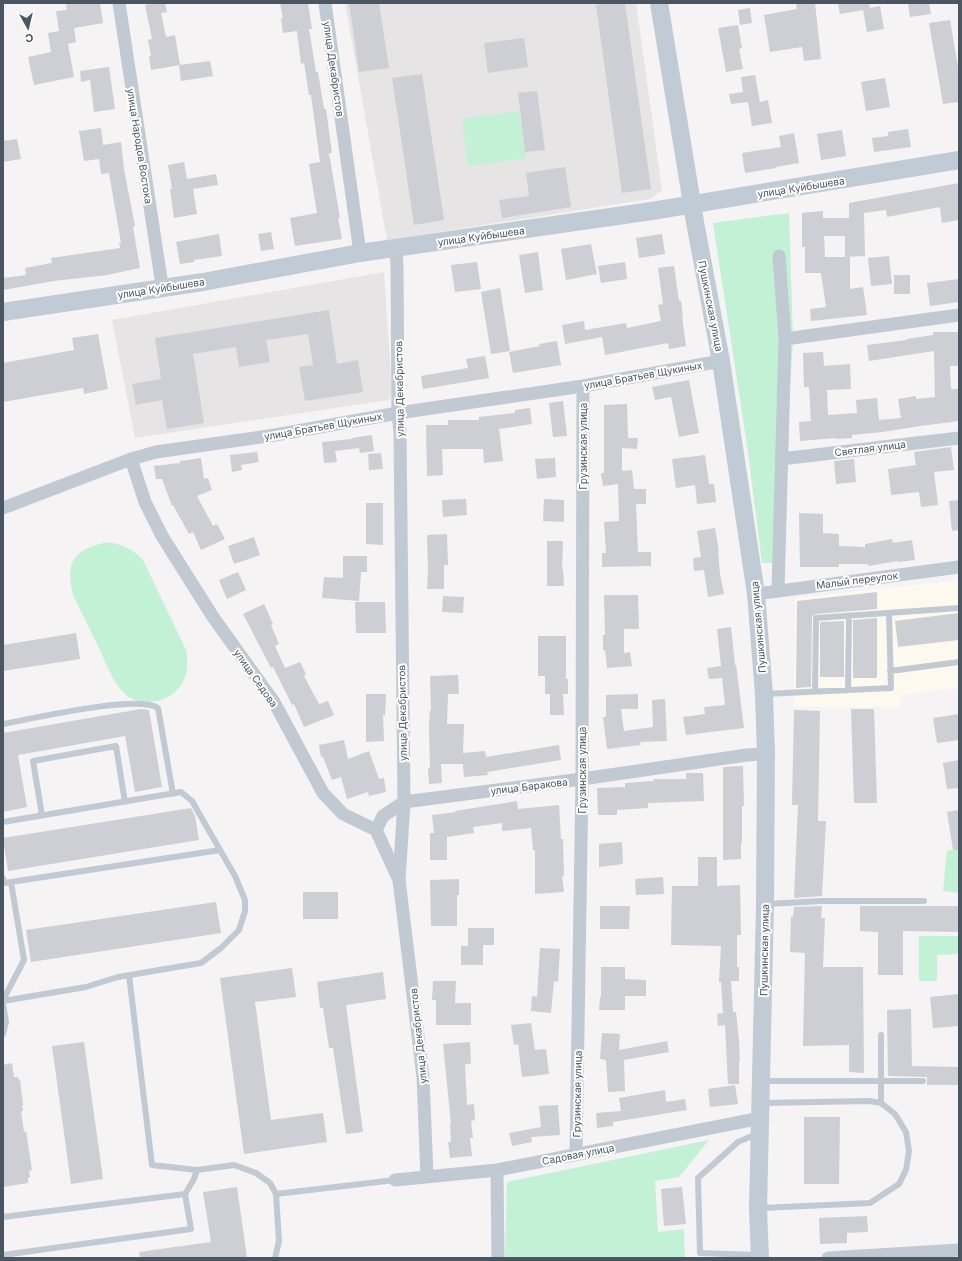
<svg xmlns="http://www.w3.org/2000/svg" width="962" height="1261" font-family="Inter,sans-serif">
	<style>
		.commercial { fill: #fdf9ef }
		.education { fill: #e6e4e5 }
		.green { fill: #c3f1d5 }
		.building { fill: #cdcfd5 }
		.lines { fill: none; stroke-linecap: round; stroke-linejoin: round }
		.lane { stroke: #c1cad2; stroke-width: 6 }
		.street { stroke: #c1cad2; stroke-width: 13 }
		.secondary { stroke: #c1cbd6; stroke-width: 18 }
		.labels { text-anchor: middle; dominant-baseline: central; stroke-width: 4; stroke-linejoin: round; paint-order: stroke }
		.street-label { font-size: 10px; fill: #4a5661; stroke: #fff }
	</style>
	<rect width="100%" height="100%" fill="#f5f3f3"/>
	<!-- commercial -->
	<path class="commercial" d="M959 580V688L902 695 899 707H794L795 598Z"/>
	<!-- education -->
	<path class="education" d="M345 3H636L662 190 650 199 387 240Z
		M384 272 392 392 391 397 388 400 135 438 112 320Z"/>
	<!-- green -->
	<path class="green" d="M519 111 526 158 468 166 462 119Z
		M789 213 793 339 779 563H762L748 452 713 223Z
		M107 542C121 544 133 549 143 560L186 650C189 665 187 681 175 692 163 703 139 706 126 695 113 683 107 666 100 650 91 632 82 613 73 595 65 560 74 550 107 542Z
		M959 849V893L943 891 947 851Z
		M919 936H959V954L937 955V981H919Z
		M709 1140 679 1177 655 1181 658 1232 684 1229 685 1258H505L507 1182Z"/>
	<!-- building -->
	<path class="building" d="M66 3H100L103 23 74 28 76 42 68 44 74 77 34 85 28 57 51 52 48 33 59 31 56 11 67 10Z
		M155 3H165L167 12 161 13 166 37 175 35 180 65 151 70 149 56H151L148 40 152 39 145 5Z
		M280 3H308L312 29H309L316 72H318L324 109H326L332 153H329L340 218H338L342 239 295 246 290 218 317 213 309 164 320 162 311 95H309L304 63 301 64 297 31 283 33 281 18H283Z
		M349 3H379L389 68 359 72Z
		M609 3H625L651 189 622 193 596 5Z
		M796 3H815L821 59 804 61 802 47 770 52 764 15 797 9Z
		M838 3H869L870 8 880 6 884 29 867 32 863 10 840 14Z
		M908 3H929L931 14 910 17Z
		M750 8 752 23 740 25 738 10Z
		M950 20 959 73V102L943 104 929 23Z
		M738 25 742 48 739 49 743 69 726 72 718 28Z
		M524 38 528 67 488 73 484 43Z
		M210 61 213 76 181 81 179 65Z
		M109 67 115 109 94 112 90 80 81 82 80 71Z
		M422 74 444 220 414 225 392 78Z
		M755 75 760 102 768 100 772 123 752 126 748 102 731 104 729 94 743 92 741 77Z
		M885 78 890 107 866 111 861 82Z
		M537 91 545 150 525 152 518 93Z
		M101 128 103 145 121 142 124 169 135 226 133 227 140 268 107 275 54 281 3 290V278L26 275 25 268 52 263 51 258 120 248 119 243H121L109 173 101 174 99 159 84 161 79 131Z
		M908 129 911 147 874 152 872 138 888 136V132Z
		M842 130 846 156 821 160 817 134Z
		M794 133 799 163 775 167 776 168 745 173 742 153 781 147 779 136Z
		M17 139 21 159 3 162V141Z
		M184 162 187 179 216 174 218 185 193 189 197 214 174 218 170 189H172L168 165Z
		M565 167 571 207 502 218 499 200 529 196 526 173Z
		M959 183V220L942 223 940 207 887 217 886 210 864 213 865 256 845 257V236H824L825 257H850V289L863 287 867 315 811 321 810 309 826 307 821 273H805V247H802V213L823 211V218H849V203Z
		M271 232 274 249 261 251 258 234Z
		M219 234 222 256 194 260V262L180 264 176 242Z
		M662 234 665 254 639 258 636 238Z
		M591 244 597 274 566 280 561 249Z
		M538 252 543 290 525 293 519 255Z
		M889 256 892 284 871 286 868 258Z
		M477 262 481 289 455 292 451 265Z
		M625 262 627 279 601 283 598 266Z
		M674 266 679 301H681L683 316H682L686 346 669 349 668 343 605 355 602 337 565 344 562 325 584 321 585 330 626 323 627 328 661 321 658 305 663 304 658 268Z
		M894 275H910V294H894Z
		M959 279V302L930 306 927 283Z
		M500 288 510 351 491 354 481 292Z
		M329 310 337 364 358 360 363 392 305 401 299 367 313 365 308 334 266 340 270 362 239 367 236 347 193 354 204 423 167 429 162 400 136 405 132 384 161 379 155 338Z
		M933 332H959V366H950L951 389H959V421L920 426 882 432 852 435V438L836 439V438L800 441 799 422 811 421 809 387H804L803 353 823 352 824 366 850 364 851 389 827 390 828 415 857 413 856 400 877 398 879 420 901 418 898 399 916 396V399L935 397 934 351 869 361 867 345 907 340V339L933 335Z
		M98 334 108 389 84 394 83 388 3 402V363L74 350 72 338Z
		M557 341 561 365 513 373 509 352 540 346 539 344Z
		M485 356 489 378 423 389 421 376 468 368 466 359Z
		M689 380 699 433 679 437 671 397 655 400 652 387Z
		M563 401 567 436 553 437 549 403Z
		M627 404 628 438H638L637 449 622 448V471L632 470 634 489H646V504H636L638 552H651V566L602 567V553H606L604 522 619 521 618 484 603 486 601 473H604V405Z
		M530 408 532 424 499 429 503 461 484 463 483 449H442L443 475 427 476 426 425H448V420H479V417L515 413V410Z
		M372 435 374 451 360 453 359 448 335 451 337 462 324 463 322 442 352 439V438Z
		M951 447 954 470 934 472 938 505 921 507 919 492 891 495 888 469 916 465 914 452Z
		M257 452 259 462 241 465 242 470 232 472 230 455Z
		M381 453 383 469 369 470 368 454Z
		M705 455 709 484H714L716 502 697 504 695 485 676 488 672 459Z
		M201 458 204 479 208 478 212 490 197 496 213 526 217 524 225 539 201 550 193 532 189 534 173 505 172 506 162 479H156L154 466 180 463V461Z
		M555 458 556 477 537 479 535 459Z
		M854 459 856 482 836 484 834 461Z
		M466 499 467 515 443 517 442 500Z
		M544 499 564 500V522L543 521Z
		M959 500V530L952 531 949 501Z
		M366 503H383V545L366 544Z
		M799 513 823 514V533L839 534V546L865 547V544L892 539 893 543 912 540 915 560 898 562V561L868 566V564H839V567H800Z
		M715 528 719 551H718L720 574 724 594 708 597 704 570 694 571 693 558 701 557 697 531Z
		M447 534 448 565H444V589H427L428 569 427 535Z
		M254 537 260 555 234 564 228 546Z
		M547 541H563L562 569H563L564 586H547Z
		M343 556H367V572H361L359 601 322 598 324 577 343 578Z
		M238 572 246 590 227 599 219 580Z
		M877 592V609L816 614 812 616 811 687 796 688 797 601Z
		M604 595H638L639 629H624V653L630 652 632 666 607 668 605 650H603V635H605Z
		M443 596 464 597 463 613 442 612Z
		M355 602H385L386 633H356Z
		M264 604 273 624 271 625 279 644 275 646 285 668 300 662 306 674 304 676 319 704 328 701 334 715 304 727 294 704 292 705 273 667 271 668 243 614Z
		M959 613V640L898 647 895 621Z
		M877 618V678H853V620Z
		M844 621V677H820V622Z
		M731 627 735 665H736L744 728 686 735 683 717 705 714 704 707 725 705 722 678 709 679 707 668 721 666 717 629Z
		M76 633 80 659 3 671V645Z
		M538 636H566V679H568V694H563L564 715H550V694H545V676H538Z
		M458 675 459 694H448L447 724H464L463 753 485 751 486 757 559 745 561 760 487 772 488 775 464 777 463 764H441L442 783 429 784 428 768H430L429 726 430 710 431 711 430 676Z
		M366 694H386L385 715H383L384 741 366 742Z
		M638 694V709H621L624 731 653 727 652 700 665 699 667 741 640 742 641 745 607 749 603 717H606V695Z
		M141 709 149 710 162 787 135 792 125 736 18 755 27 807 3 812V733Z
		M851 709H874L877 803H854Z
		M794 710 820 711 818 821H826L822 896 794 898 798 805H792Z
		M959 714V740L937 743 933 718Z
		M344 740 348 759 369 751 379 779 384 778 386 792 369 796 368 792 347 799 341 777 332 780 323 757H321L319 745Z
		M959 760V788L947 789 943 763Z
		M743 766 744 806H742V843H741V859L723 860V767Z
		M686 773H703L704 801 648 803V808L617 810V815H598L597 788 625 787V783L654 781V779H686Z
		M517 801 518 809 559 805 561 839H563L564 876H562L564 892 535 894V850H533L531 828 502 831V823L473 827 474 833 447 837V860H430V833H434L432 815 456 812 455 811Z
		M191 808 195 816 199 840 8 871 3 838Z
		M959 810V850H953L947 812Z
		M622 842 623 864 599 867V844Z
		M698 857H717V886L740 885 741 935H737V967H739V981H731L733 1012H736L739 1041 740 1061H739V1084H728L725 1025 718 1026 717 1014 723 1013 721 982H719L721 946 671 945 672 886H698Z
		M663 877 664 894 636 895 635 879Z
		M459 879V895H457V926H431L430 880Z
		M303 892H338V919H303Z
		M216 902 221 933 31 962 26 930Z
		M600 906H630L629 929H600Z
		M822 906 821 918H825L823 967H863L864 1073 849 1072V1045L803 1046 805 953 790 952 791 917H793L794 907Z
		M860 906H959V932L903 931V975H878V932L860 931Z
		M468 928H494V945H483V965H461V946H468Z
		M540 948 560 949 558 982 554 981 551 1013 531 1011 532 996 537 997Z
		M601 967H625V979L646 980V996H625V1010H599L600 997H601Z
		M292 968 296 997 255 1002 271 1120 323 1113 327 1142 244 1154 220 978Z
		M383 972 386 999 346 1005 363 1132 346 1134 333 1048H329L323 1008H320L317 982Z
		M433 981H456L455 1003H471V1025H436V1000H432Z
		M959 994V1026L933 1028 930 997Z
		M911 1009 912 1066 959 1067V1085H927V1077L888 1076 887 1010Z
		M531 1023 535 1050 546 1049 549 1074 522 1077 518 1044 514 1045 511 1025Z
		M602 1033 620 1034 619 1050 667 1041 669 1052 624 1060 625 1091 608 1092 606 1060 600 1059Z
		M84 1042 103 1179 71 1184 52 1046Z
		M470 1042 471 1064H465L467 1105 474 1104 475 1120 471 1121 473 1138H470L472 1156 450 1158 448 1142H451L450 1124H451L443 1044Z
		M12 1063 14 1077H18L19 1080H20L23 1105H22L23 1111H21L24 1132 26 1131 32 1170 29 1171 30 1177 28 1178V1183L3 1187V1065Z
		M735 1085 738 1104 710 1107 708 1089Z
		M665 1090 666 1102 685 1099 687 1110 613 1122V1126L597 1128 596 1113 621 1111 619 1098Z
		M558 1105 560 1135 531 1137 532 1142 512 1146 509 1133 541 1127 539 1106Z
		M804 1117H840L839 1184H804Z
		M237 1187 247 1258H140L139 1252 211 1242 203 1192Z
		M682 1187 686 1224 664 1226 661 1189Z
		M867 1216 868 1232 847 1233V1243L820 1244 819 1218Z"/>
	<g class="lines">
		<!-- lane -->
		<path class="lane" d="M890 671 959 662
			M848 690 849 616
			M815 692 816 618 959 608
			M765 694 891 688 889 614
			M3 724C31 719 138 694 158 708L173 794
			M42 815 33 761 116 746 125 802
			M3 822 181 792 192 801 235 876 245 900V911L239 930 221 948 201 963 118 977 86 987 3 1001
			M3 878 4 883 11 882 24 960 3 1000
			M11 882 220 850
			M767 904 822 901H924
			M129 975 152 1165 197 1170 234 1165 256 1173 270 1183 276 1194
			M3 1003 6 1022 3 1034
			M881 1035V1103
			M763 1081H923
			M757 1134 738 1142 698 1178 700 1253 758 1255
			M185 1194 194 1179 197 1170
			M760 1208 870 1203 899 1184 906 1170 909 1151 906 1132 895 1114 881 1103 869 1101 763 1103
			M3 1217 185 1194 191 1229 3 1255
			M275 1258 279 1241 276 1194 395 1180"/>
		<!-- street -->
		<path class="street" d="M119 3 161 279 164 288
			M325 3 360 253
			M396 248 397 267 398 413 400 432 404 802 399 880 423 1077 427 1176
			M785 339 959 315
			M131 459 145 502 162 536 213 617 274 702 323 793 343 814 376 830 398 878
			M781 459 959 438
			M3 508 131 459 156 452 275 435 398 413 583 386 721 361
			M778 590 785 339 779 256
			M756 594 959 567
			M376 830 383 816 404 802 582 779 747 755 766 754
			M576 1154 582 779 583 386
			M497 1170 498 1258
			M395 1180 497 1170 761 1118
			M828 1258 959 1250"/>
		<!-- secondary -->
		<path class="secondary" d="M659 3 695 222 721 361 756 594 764 694 766 754 765 904 758 1209 760 1258
			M3 312 203 282 360 253 652 211 959 160"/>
	</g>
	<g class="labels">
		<!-- street labels -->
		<g class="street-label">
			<text transform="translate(334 69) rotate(82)">улица Декабристов</text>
			<text transform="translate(140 146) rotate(81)">улица Народов Востока</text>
			<text transform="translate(801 187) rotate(-9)">улица Куйбышева</text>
			<text transform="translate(481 236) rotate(-8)">улица Куйбышева</text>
			<text transform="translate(161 288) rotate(-9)">улица Куйбышева</text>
			<text transform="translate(711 306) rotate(79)">Пушкинская улица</text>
			<text transform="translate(643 375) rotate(-10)">улица Братьев Щукиных</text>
			<text transform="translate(399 389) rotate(-91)">улица Декабристов</text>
			<text transform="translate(323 426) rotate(-10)">улица Братьев Щукиных</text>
			<text transform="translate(583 446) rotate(-90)">Грузинская улица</text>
			<text transform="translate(870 448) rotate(-7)">Светлая улица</text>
			<text transform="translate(857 580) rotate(-7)">Малый переулок</text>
			<text transform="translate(758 627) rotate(-95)">Пушкинская улица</text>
			<text transform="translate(256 678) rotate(55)">улица Седова</text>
			<text transform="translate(402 713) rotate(-91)">улица Декабристов</text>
			<text transform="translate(582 770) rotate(-90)">Грузинская улица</text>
			<text transform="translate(529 786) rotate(-7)">улица Баракова</text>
			<text transform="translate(764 950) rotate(-89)">Пушкинская улица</text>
			<text transform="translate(418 1036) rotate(-96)">улица Декабристов</text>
			<text transform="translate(577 1094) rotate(-89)">Грузинская улица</text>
			<text transform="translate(578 1154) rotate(-11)">Садовая улица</text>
		</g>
	</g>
	<!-- border -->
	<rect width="962" height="1261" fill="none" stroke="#4a5661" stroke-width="8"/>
	<!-- north arrow -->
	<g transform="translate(28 28) rotate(172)" stroke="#ffffff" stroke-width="3" paint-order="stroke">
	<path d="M0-3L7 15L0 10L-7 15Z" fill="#4a5661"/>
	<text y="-6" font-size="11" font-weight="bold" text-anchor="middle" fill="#4a5661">С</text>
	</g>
</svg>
